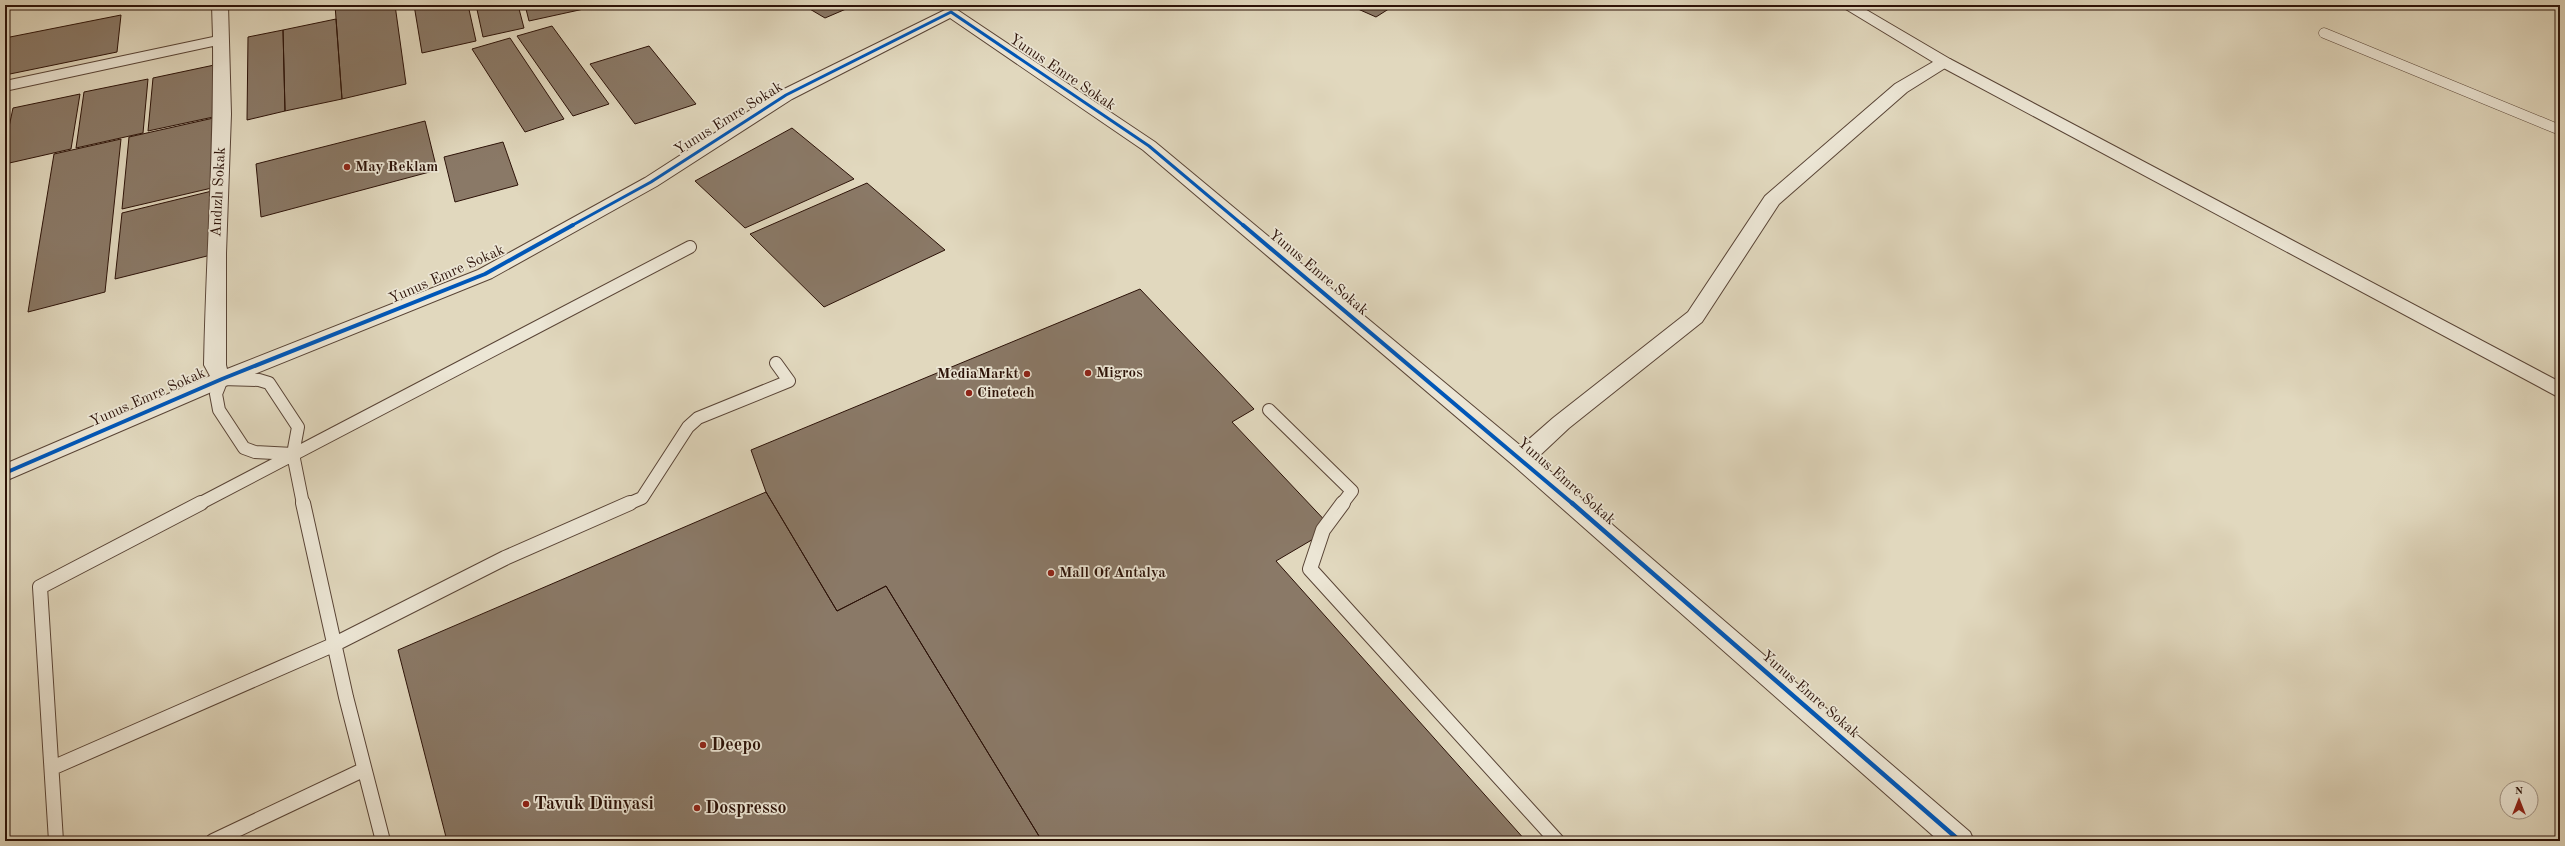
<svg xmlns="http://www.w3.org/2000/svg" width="2565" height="846" font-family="'Old Standard TT',serif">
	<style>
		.building { fill: #8a7967; stroke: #2c1208 }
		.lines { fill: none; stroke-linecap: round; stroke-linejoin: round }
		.service-far2-casing { stroke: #594436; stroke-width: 11 }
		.service-far1-casing { stroke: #594436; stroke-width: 14 }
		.service-casing { stroke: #594436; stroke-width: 16 }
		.minor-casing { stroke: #594436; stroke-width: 2 }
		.tertiary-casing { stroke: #594436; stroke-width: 2 }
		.service-far2 { stroke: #ece6d5; stroke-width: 10 }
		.service-far1 { stroke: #ece6d5; stroke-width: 12 }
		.service { stroke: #ece6d5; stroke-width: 14 }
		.minor { fill: #ece6d5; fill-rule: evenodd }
		.tertiary { fill: #ece6d5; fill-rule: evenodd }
		.cycleway-far2-casing { stroke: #ece6d5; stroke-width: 5 }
		.cycleway-far1-casing { stroke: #ece6d5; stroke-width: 6 }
		.cycleway-casing { stroke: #ece6d5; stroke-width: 7 }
		.cycleway-far2 { stroke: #0057b8; stroke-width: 3 }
		.cycleway-far1 { stroke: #0057b8; stroke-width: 4 }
		.cycleway { stroke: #0057b8; stroke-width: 4.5 }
		.poi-dot { fill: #8f2418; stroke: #ece6d5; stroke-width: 1.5 }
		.labels { text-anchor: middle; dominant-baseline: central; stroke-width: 3.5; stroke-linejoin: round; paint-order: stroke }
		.street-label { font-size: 15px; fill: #2c1208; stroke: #ece6d5 }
		.poi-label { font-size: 15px; font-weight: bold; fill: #2c1208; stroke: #ece6d5; text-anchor: start }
		.near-poi-label { font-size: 18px; font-weight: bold; fill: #2c1208; stroke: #ece6d5; text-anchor: start }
	</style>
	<rect width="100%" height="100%" fill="#e1d8be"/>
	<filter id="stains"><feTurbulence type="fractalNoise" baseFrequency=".005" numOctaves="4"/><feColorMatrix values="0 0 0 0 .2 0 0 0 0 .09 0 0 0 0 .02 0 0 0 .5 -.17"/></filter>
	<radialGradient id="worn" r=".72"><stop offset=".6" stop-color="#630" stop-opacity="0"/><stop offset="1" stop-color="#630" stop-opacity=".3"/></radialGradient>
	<!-- building -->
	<path class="building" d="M335 5H395L406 84 342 99Z
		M414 5H468L476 41 422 53Z
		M476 5H518L524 28 483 37Z
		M525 5H602L529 21Z
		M803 5H851L853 6 825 18Z
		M1349 5H1395L1376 17Z
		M121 15 117 52 5 75V38Z
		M336 19 342 99 285 111 283 30Z
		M552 26 609 104 573 116 517 36Z
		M283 30 285 111 247 120 248 37Z
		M510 38 564 119 525 132 472 49Z
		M649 46 696 104 635 124 590 64Z
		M219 64 218 116 148 131 153 78Z
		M148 79 143 133 76 148 84 92Z
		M80 94 71 149 5 164V146L13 108Z
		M218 117 216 187 122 209 129 137Z
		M425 121 437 170 261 217 256 164Z
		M792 128 854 179 745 228 695 181Z
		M121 139 105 292 28 312 54 154Z
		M503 142 518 185 455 202 444 157Z
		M867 183 945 250 824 307 750 234Z
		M216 190 215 254 115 279 122 213Z
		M1140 289 1254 409 1232 422 1332 528 1276 561 1526 841H1042L886 586 837 611 766 492 751 450Z
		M766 492 837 611 886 586 1042 841H447L398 650Z"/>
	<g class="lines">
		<!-- service-far2 casing -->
		<g class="service-far2-casing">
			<path id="service-far2" d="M2324 33 2560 130"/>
		</g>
		<!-- service-far1 casing -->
		<g class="service-far1-casing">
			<path id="service-far1" d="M222 379 259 380 269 383 298 427 293 454 255 452 244 448 219 410 216 394Z
				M1269 410 1352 491 1342 504
				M293 454 303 504
				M199 504 690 247
				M628 504 642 498 688 427 698 418 789 381 776 363"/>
		</g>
		<!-- service casing -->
		<g class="service-casing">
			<path id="service" d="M303 503 346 697 383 841
				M1343 503 1323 530 1310 569 1557 841
				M52 768 333 645 505 558 630 503
				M56 841 40 587 201 503
				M213 841 363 770"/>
		</g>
		<!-- minor casing -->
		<g class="minor-casing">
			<path id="minor" d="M212 5H228L231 114 226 253V365L227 369 478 270 645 178 780 91 951 7 956 9 1155 142 1521 446 1553 418 1688 312 1765 196 1895 84 1938 59H1950L1952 62 1950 65 1907 92 1779 204 1702 322 1569 428 1536 459 1970 832 1974 841H1939L1513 465 1143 150 950 18 792 99 657 186 492 278 230 384 5 481V464L210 376 204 365C206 259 214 153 213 46L5 91V81L213 37Z"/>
		</g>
		<!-- tertiary casing -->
		<g class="tertiary-casing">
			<path id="tertiary" d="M1839 5H1858L1950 59 2560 382V398L1938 65Z"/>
		</g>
		<!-- service-far2 -->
		<use href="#service-far2" class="service-far2"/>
		<!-- service-far1 -->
		<use href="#service-far1" class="service-far1"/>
		<!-- service -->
		<use href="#service" class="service"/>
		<!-- minor -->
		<use href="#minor" class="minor"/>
		<!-- tertiary -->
		<use href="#tertiary" class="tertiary"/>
		<!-- cycleway-far2 casing -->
		<g class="cycleway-far2-casing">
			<path id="cycleway-far2" d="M571 226 651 182 786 95 951 12 1149 146 1244 226"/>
		</g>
		<!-- cycleway-far1 casing -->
		<g class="cycleway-far1-casing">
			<path id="cycleway-far1" d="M1243 225 1573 504
				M5 473 222 379 485 274 573 225"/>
		</g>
		<!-- cycleway casing -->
		<g class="cycleway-casing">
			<path id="cycleway" d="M1572 503 1960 841"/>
		</g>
		<!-- cycleway-far2 -->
		<use href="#cycleway-far2" class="cycleway-far2"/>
		<!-- cycleway-far1 -->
		<use href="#cycleway-far1" class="cycleway-far1"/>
		<!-- cycleway -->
		<use href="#cycleway" class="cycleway"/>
	</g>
	<!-- markers -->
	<g class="poi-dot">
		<circle cx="347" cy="167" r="4"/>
		<circle cx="1088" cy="373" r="4"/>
		<circle cx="1027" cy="374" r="4"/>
		<circle cx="969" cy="393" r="4"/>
		<circle cx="1051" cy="573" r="4"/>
		<circle cx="703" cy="745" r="4"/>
		<circle cx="526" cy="804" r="4"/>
		<circle cx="697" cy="808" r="4"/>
	</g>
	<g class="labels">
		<!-- street labels -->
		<g class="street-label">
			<text transform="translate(1062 73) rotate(34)">Yunus Emre Sokak</text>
			<text transform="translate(729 119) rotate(-32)">Yunus Emre Sokak</text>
			<text transform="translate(219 192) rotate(-87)">Andızlı Sokak</text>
			<text transform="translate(1318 273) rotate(40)">Yunus Emre Sokak</text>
			<text transform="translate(447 275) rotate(-24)">Yunus Emre Sokak</text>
			<text transform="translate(148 398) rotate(-24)">Yunus Emre Sokak</text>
			<text transform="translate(1566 482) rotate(41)">Yunus Emre Sokak</text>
			<text transform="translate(1810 695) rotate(41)">Yunus Emre Sokak</text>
		</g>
		<!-- poi labels -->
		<g class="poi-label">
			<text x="355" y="167">May Reklam</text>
			<text x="1096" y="373">Migros</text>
			<text x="1019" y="374" text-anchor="end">MediaMarkt</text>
			<text x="977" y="393">Cinetech</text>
			<text x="1059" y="573">Mall Of Antalya</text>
		</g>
		<!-- near-poi labels -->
		<g class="near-poi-label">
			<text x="711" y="745">Deepo</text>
			<text x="534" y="804">Tavuk Dünyasi</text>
			<text x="705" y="808">Dospresso</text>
		</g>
	</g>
	<!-- margin -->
	<rect width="2565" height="846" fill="none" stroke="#e1d8be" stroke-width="20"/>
	<rect x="6" y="6" width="2553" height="834" fill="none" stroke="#2c1208" stroke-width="2"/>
	<rect x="10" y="10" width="2545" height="826" fill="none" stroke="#2c1208"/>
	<!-- north arrow -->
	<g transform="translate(2519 800)"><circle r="19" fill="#ece6d5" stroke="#9f9183"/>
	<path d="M0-3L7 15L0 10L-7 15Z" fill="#8f2418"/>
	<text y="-6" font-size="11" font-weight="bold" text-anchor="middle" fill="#2c1208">N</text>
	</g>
	<rect width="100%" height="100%" filter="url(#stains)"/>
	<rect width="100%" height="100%" fill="url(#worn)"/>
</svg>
